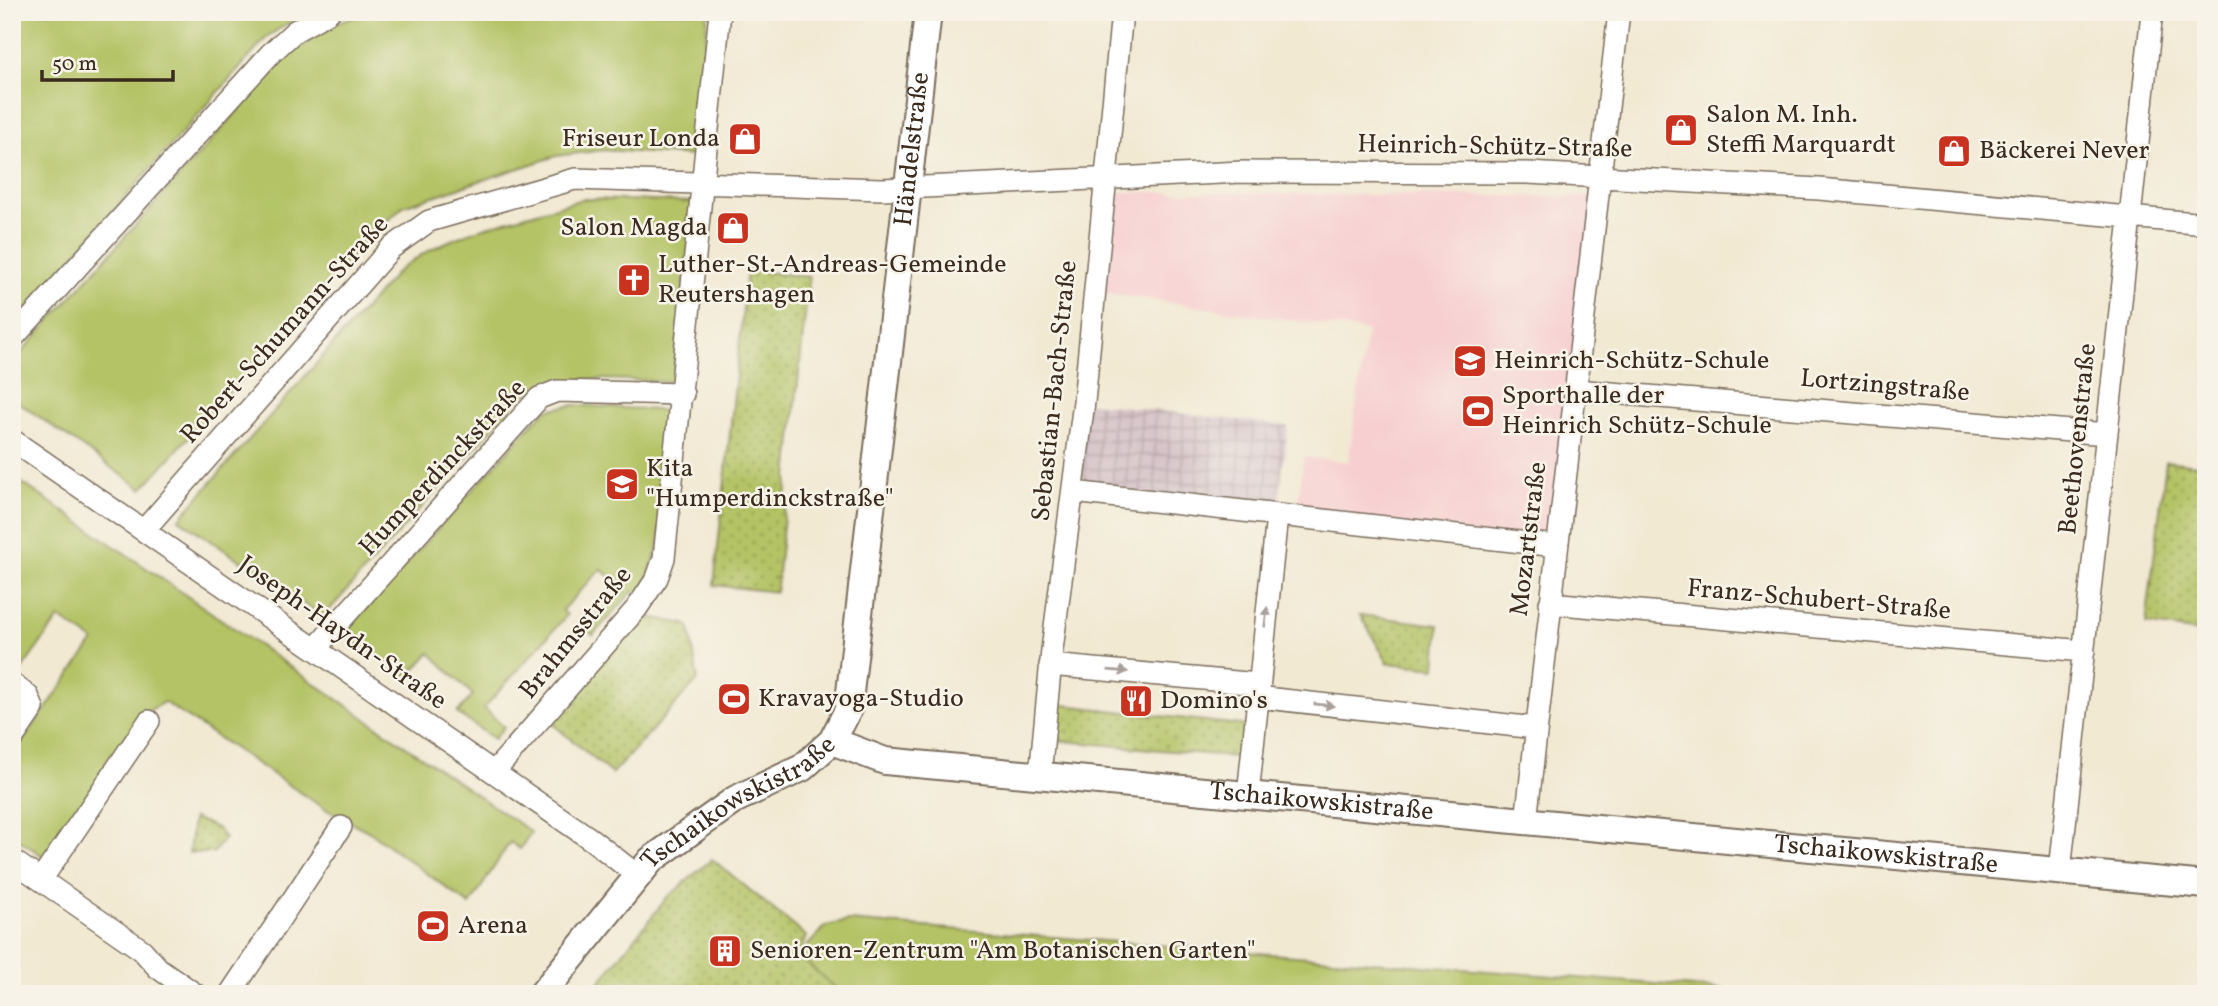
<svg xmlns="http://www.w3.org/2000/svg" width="2218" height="1006" font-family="Vollkorn,serif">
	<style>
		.built { fill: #f7cfd0 }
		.industrial { fill: url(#industrial-grid) }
		.grass { fill: url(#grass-dots); stroke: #777642; stroke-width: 2 }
		.garden { fill: #b3c365; stroke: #777642; stroke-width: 2 }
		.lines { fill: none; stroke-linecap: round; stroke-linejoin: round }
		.minor-casing { stroke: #7b6d5d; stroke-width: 24 }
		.tertiary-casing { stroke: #7b6d5d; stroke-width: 30 }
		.minor { stroke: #fff; stroke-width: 21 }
		.tertiary { stroke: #fff; stroke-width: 26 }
		.oneway { fill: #a79f9a }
		.labels { text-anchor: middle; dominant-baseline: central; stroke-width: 5; stroke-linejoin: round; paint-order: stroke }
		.poi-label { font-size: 26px; fill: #3b2a1e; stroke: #f7f3e8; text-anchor: start }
		.street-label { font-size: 26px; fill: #3b2a1e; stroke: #f7f3e8 }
	</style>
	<defs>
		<pattern id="industrial-grid" width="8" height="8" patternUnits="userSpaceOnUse" patternTransform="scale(1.75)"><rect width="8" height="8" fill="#d2bdc5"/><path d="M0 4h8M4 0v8" fill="none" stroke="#ac9a9f"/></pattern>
		<pattern id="grass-dots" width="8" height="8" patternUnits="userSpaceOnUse" patternTransform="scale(1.75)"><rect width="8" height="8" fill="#b3c365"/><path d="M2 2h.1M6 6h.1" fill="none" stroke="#939f53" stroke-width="1.8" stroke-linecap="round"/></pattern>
	</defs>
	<rect width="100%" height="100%" fill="#f7f3e8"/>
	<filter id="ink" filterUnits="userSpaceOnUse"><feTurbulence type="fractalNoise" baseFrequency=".0143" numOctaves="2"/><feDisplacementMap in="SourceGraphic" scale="14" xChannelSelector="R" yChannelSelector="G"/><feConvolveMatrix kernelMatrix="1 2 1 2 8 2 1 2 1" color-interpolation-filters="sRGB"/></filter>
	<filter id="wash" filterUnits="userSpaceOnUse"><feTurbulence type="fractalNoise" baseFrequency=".00686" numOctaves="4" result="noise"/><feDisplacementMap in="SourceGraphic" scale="28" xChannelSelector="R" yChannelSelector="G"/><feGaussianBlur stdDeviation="1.57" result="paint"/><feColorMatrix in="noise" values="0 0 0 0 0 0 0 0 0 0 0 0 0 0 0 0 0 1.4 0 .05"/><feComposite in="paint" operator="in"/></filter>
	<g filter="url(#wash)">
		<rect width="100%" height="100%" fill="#f2e9d3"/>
		<!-- built -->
		<path class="built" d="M1116 192 1597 197 1556 546 1296 518 1304 457 1348 462 1367 331 1104 293Z"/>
		<!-- industrial -->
		<path class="industrial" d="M1084 402 1288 426 1277 516 1073 492Z"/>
		<!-- grass -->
		<path class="grass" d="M747 270 809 277 776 592 714 585Z
			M2166 461 2206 466V633L2146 624Z
			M1360 615 1439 625 1436 668 1388 663Z
			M643 616 686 624 690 628 698 680 612 774 549 721Z
			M1046 703 1248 726 1246 758 1043 739Z
			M193 818 217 828 225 838 213 853H189Z
			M712 859 806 936 799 956 843 994H590L666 899Z"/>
		<!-- garden -->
		<path class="garden" d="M18 12H306L268 36 12 325V18Z
			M370 12H708L695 156 604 150 556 156 403 206 359 248 142 489 12 398V363L287 56 337 22Z
			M583 199 694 202 673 382C622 381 565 370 520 398L323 617 179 519 398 271C450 230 521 218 583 199Z
			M573 405 672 411 659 546 641 597 633 591 593 635 584 627 625 591 601 569 562 610 567 615 484 708 504 727 494 739 457 713 473 695 430 653 408 677 343 634 531 425 546 410Z
			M12 476 531 832 520 849 510 842 470 905 370 832 325 809 164 702 139 717 47 859 12 835V756L94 641 59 618 17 676 12 673Z
			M848 921 1783 994H843L798 956 826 926Z"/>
	</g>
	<g filter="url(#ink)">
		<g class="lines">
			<!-- minor casing -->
			<g class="minor-casing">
				<path id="minor" d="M12 339 271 53 295 31 329 12
					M1575 390 2107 434
					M12 440 592 840 638 876
					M1073 492 1556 546
					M144 530 391 248 429 221 575 179 882 189 1242 172 1528 173 1819 189 2206 224
					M1550 603 2084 651
					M316 648 539 398 557 391 683 394
					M1050 665 1258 684
					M12 684 28 696 33 708 12 739
					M1257 697 1535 728
					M494 772 637 608 657 578 664 558 720 12
					M1040 776 1052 650 1084 402 1122 12
					M1248 795 1277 516
					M1526 821 1619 12
					M12 860 142 950 158 968 195 994
					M2060 871 2152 12
					M41 880 149 721
					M230 994 341 827"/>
			</g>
			<!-- tertiary casing -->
			<g class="tertiary-casing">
				<g id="tertiary">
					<path id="s1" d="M832 741 885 761 2206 885"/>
					<path id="s2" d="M542 994 651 860 736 799 802 768 832 741 848 710 928 12"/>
				</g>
			</g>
			<!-- minor -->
			<use href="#minor" class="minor"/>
			<!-- tertiary -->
			<use href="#tertiary" class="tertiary"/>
		</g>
		<!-- one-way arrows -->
		<defs><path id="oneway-solid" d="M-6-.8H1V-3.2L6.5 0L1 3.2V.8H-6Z" transform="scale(1.75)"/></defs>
		<g class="oneway">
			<use href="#oneway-solid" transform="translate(1266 617) rotate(-83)"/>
			<use href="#oneway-solid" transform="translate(1118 671) rotate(5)"/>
			<use href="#oneway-solid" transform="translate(1324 705) rotate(6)"/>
		</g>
	</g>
	<!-- icons -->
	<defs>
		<g id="shop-square" transform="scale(1.75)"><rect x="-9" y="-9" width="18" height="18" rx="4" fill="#c8321e" stroke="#f7f3e8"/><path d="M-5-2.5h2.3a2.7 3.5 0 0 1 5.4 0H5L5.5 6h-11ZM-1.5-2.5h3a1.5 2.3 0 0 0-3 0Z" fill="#fff"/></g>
		<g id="church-square" transform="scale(1.75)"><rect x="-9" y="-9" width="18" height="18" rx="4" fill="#c8321e" stroke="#f7f3e8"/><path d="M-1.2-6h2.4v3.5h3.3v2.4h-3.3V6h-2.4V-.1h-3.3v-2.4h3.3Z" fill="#fff"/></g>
		<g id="school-square" transform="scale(1.75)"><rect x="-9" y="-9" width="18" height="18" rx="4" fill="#c8321e" stroke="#f7f3e8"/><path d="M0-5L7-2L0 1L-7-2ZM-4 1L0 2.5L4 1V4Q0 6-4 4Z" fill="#fff"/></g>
		<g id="stadium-square" transform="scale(1.75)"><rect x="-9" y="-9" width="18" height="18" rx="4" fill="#c8321e" stroke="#f7f3e8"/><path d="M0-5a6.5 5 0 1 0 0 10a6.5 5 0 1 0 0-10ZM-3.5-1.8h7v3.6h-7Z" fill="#fff"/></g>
		<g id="restaurant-square" transform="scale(1.75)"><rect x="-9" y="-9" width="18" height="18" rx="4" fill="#c8321e" stroke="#f7f3e8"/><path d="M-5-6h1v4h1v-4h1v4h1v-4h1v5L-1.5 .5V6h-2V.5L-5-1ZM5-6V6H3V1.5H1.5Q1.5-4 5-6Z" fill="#fff"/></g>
		<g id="building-square" transform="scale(1.75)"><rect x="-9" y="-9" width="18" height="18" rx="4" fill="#c8321e" stroke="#f7f3e8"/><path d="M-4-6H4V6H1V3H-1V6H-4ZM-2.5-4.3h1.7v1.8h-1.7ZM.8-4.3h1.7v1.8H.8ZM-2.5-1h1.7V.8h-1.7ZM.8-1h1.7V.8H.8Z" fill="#fff"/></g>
	</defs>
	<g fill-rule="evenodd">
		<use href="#shop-square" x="1681" y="130"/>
		<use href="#shop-square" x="745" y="139"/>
		<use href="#shop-square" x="1954" y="151"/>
		<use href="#shop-square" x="733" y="228"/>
		<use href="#church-square" x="634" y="280"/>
		<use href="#school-square" x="1470" y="361"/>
		<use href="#stadium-square" x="1478" y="411"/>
		<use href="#school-square" x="622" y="484"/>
		<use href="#stadium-square" x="734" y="699"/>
		<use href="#restaurant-square" x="1136" y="701"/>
		<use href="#stadium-square" x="433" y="926"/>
		<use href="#building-square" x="725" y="951"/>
	</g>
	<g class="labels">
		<!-- poi labels -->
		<g class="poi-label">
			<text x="1706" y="115">Salon M. Inh.<tspan x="1706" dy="30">Steffi Marquardt</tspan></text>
			<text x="720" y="139" text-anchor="end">Friseur Londa</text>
			<text x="1979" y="151">Bäckerei Never</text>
			<text x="708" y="228" text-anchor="end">Salon Magda</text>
			<text x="658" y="265">Luther-St.-Andreas-Gemeinde<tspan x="658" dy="30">Reutershagen</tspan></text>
			<text x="1494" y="361">Heinrich-Schütz-Schule</text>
			<text x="1502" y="396">Sporthalle der<tspan x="1502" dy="30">Heinrich Schütz-Schule</tspan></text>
			<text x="646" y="469">Kita<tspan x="646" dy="30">"Humperdinckstraße"</tspan></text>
			<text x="758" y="699">Kravayoga-Studio</text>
			<text x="1160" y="701">Domino's</text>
			<text x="458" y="926">Arena</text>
			<text x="750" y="951">Senioren-Zentrum "Am Botanischen Garten"</text>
		</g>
		<!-- street labels -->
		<g class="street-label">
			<text transform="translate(1495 147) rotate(1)">Heinrich-Schütz-Straße</text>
			<text stroke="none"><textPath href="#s2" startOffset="990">Händelstraße</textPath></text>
			<text transform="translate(285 330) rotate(-48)">Robert-Schumann-Straße</text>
			<text transform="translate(1885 386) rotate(5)">Lortzingstraße</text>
			<text transform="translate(1055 391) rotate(-84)">Sebastian-Bach-Straße</text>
			<text transform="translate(2078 439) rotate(-84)">Beethovenstraße</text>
			<text transform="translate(443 468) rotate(-47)">Humperdinckstraße</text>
			<text transform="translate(1529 539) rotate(-83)">Mozartstraße</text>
			<text transform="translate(1819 600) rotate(5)">Franz-Schubert-Straße</text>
			<text transform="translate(342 633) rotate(35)">Joseph-Haydn-Straße</text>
			<text transform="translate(576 633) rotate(-51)">Brahmsstraße</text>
			<text stroke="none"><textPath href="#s1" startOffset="495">Tschaikowskistraße</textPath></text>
			<text stroke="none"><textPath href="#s2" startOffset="278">Tschaikowskistraße</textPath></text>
			<text stroke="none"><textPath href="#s1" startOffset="1062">Tschaikowskistraße</textPath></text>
		</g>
	</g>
	<!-- margin -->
	<rect width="2218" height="1006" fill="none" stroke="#f7f3e8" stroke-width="42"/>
	<!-- scale -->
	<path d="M42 70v10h131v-10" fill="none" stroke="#3b2a1e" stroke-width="3.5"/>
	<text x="52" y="70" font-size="21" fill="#3b2a1e" stroke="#f7f3e8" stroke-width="5" paint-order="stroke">50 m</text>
</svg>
